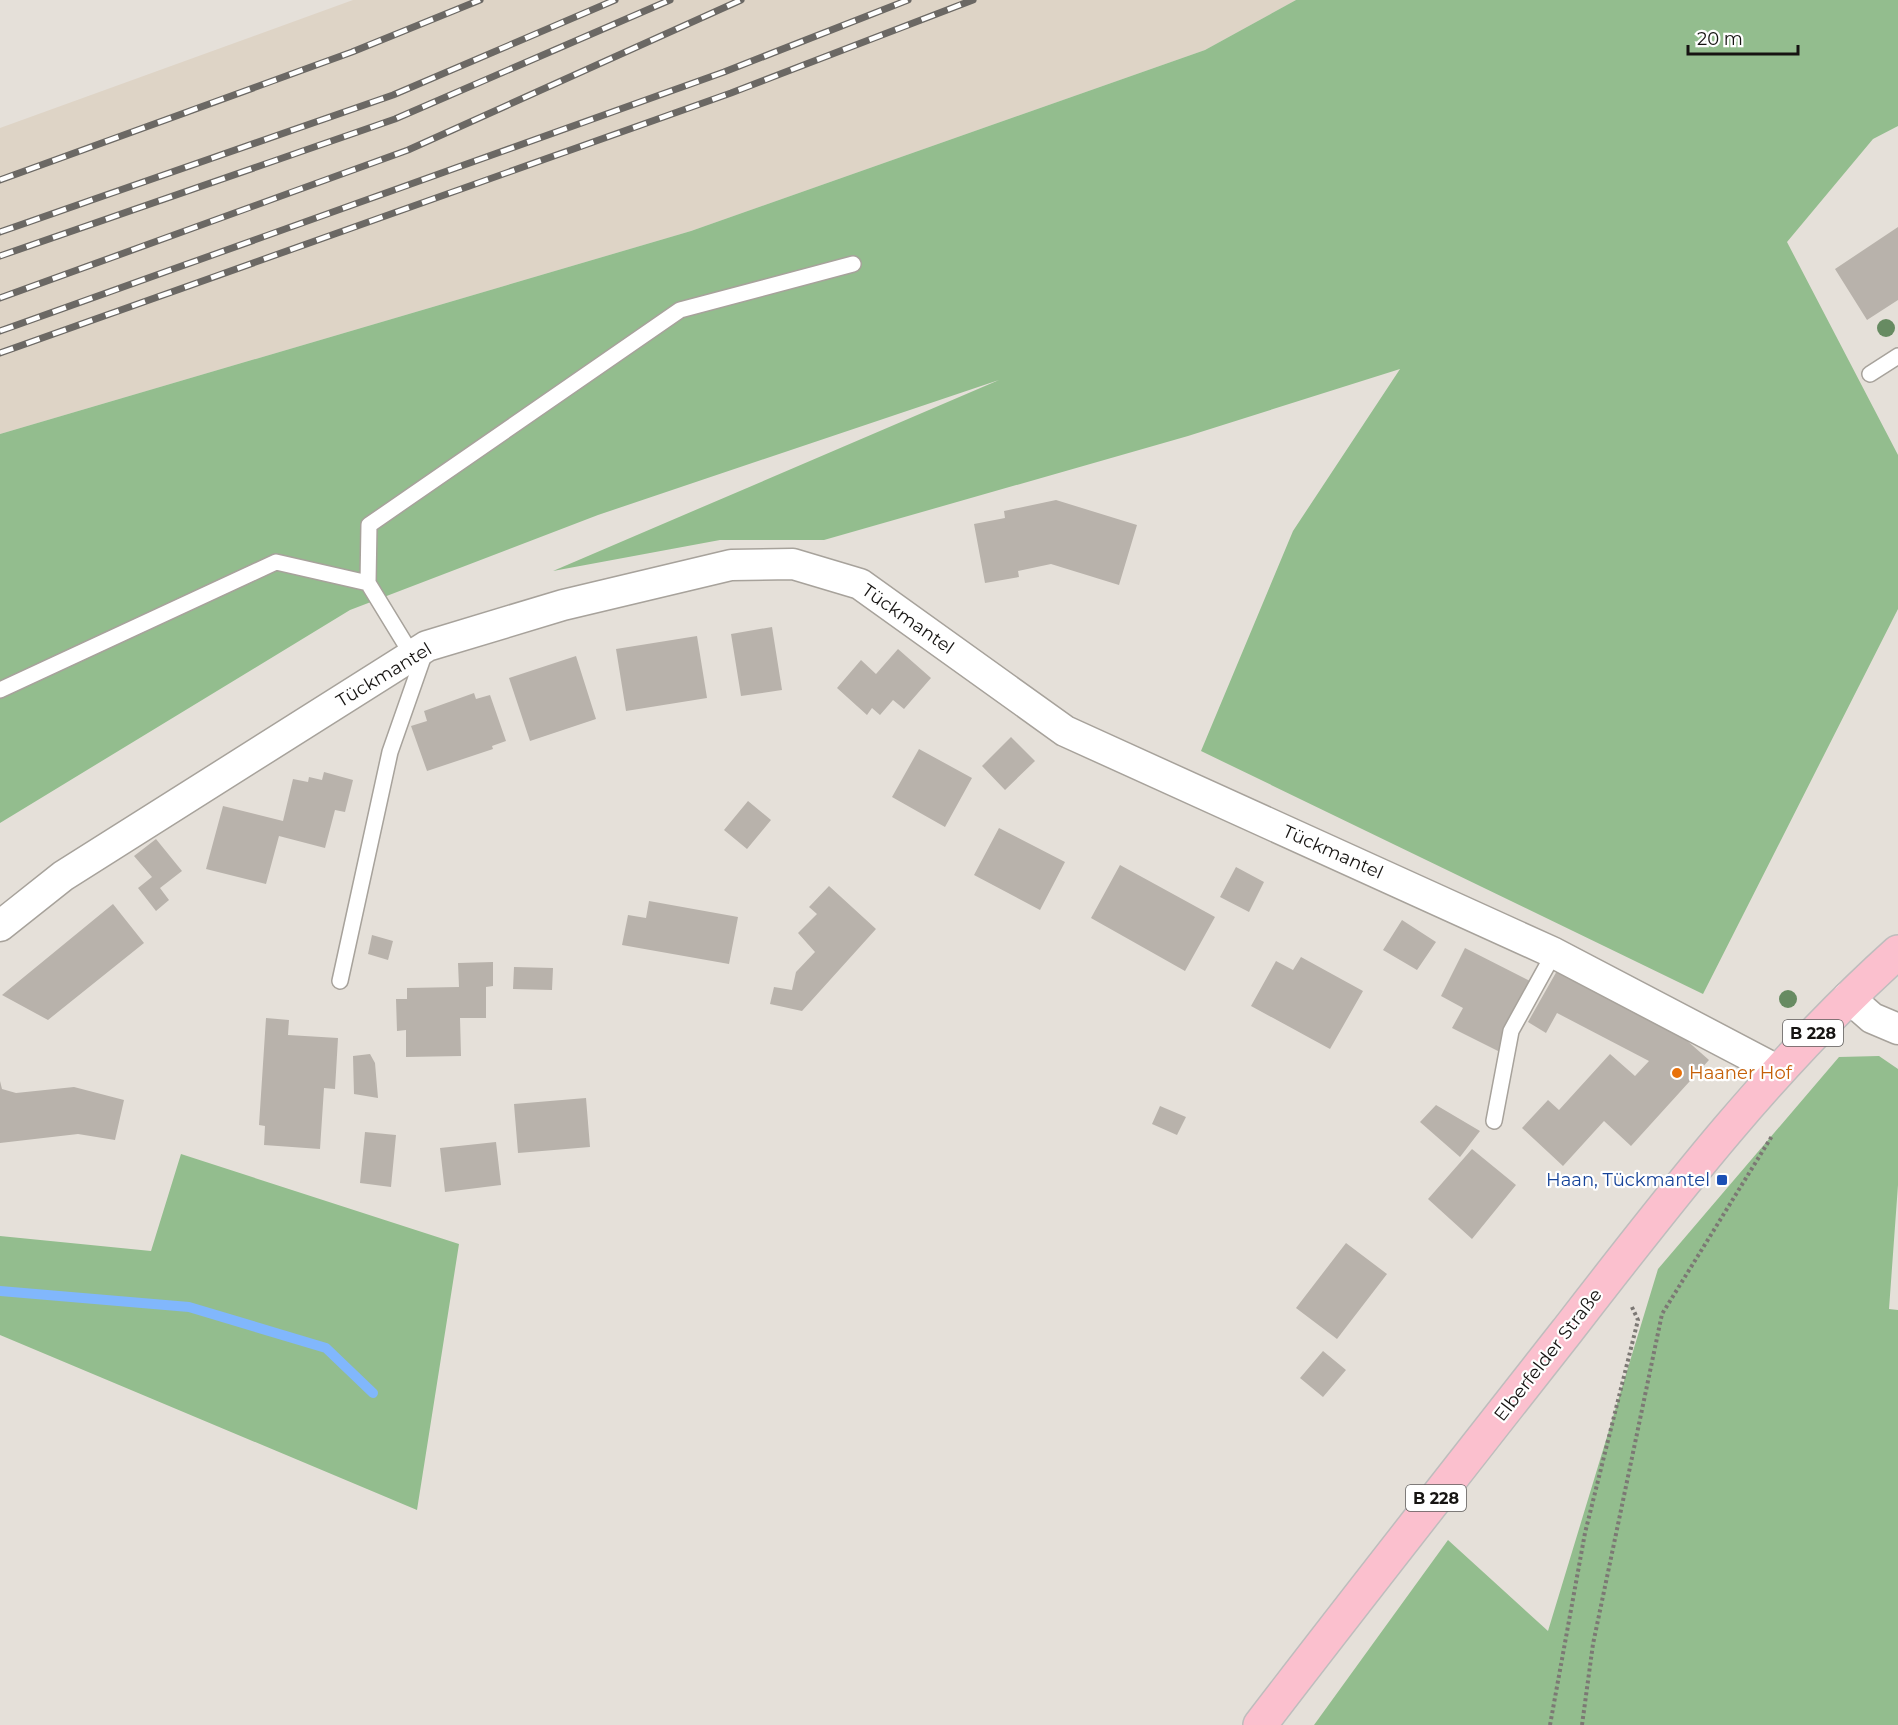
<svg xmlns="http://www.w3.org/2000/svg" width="1898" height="1725" font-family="Montserrat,sans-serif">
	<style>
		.built { fill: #ded4c6 }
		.green { fill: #93bd8e }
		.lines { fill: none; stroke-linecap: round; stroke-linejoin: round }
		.stream { stroke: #81b7fc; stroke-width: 10 }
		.building { fill: #b8b2ab }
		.lane-casing { stroke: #a7a29b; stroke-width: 18 }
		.street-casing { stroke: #a7a29b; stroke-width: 33 }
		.primary-casing { stroke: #bebdbd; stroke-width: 36 }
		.path { stroke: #7c7874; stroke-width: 4; stroke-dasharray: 3 3; stroke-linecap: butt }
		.lane { stroke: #fff; stroke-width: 15 }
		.street { stroke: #fff; stroke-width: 30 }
		.primary { stroke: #fbc0ce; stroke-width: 33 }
		.rail-casing { stroke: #6b6864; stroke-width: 7 }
		.rail { stroke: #fff; stroke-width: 4.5; stroke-dasharray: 14; stroke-linecap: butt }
		.tree { fill: #678b62 }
		.food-dot { fill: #e8710a; stroke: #fff; stroke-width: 2 }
		.transit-dot { fill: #1a4fb4; stroke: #fff; stroke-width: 2 }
		.labels { text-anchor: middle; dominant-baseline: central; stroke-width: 4.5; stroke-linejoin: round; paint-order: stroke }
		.shield { fill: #fff; stroke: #5c5a59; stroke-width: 1.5 }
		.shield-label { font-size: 16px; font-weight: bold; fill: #161412 }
		.street-label { font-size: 18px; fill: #161412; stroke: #fff }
		.food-label { font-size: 18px; fill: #c56008; stroke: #fff; text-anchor: start }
		.transit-label { font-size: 18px; fill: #164399; stroke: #fff; text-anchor: end }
	</style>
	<rect width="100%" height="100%" fill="#e5e0d9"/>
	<!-- built -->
	<path class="built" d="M353 0H1296L1205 50 691 231 0 434V128Z"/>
	<!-- green -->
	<path class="green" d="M1296 0H1898V126L1873 139 1787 242 1898 455V609L1703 994 1201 751 1293 531 1400 369 1188 436 824 540H720L553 571 999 380 598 515 350 610 0 823V434L691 231 1205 50Z
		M1879 1056 1898 1069V1185L1889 1309 1898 1310V1725H1314L1448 1540 1548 1631 1658 1269 1839 1057Z
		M181 1154 459 1244 417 1510 0 1335V1236L151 1251Z"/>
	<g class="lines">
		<!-- stream -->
		<path class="stream" d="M0 1291 189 1307 326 1348 373 1393"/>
	</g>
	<!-- building -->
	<path class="building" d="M1898 227V300L1867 320 1835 269Z
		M1056 500 1137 525 1119 585 1051 564 1018 571 1019 577 985 583 974 524 1005 518 1004 511Z
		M772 627 782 690 741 696 731 634Z
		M697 636 707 698 626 711 616 649Z
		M898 649 931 678 904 709 893 700 880 715 872 708 867 715 837 688 861 660 876 674Z
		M576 656 596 719 530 741 509 678Z
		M474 693 476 699 490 695 506 741 492 746 493 749 427 771 411 726 427 721 424 711Z
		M1011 737 1035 761 1005 790 982 766Z
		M919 749 972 778 945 827 892 797Z
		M324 772 353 780 345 812 335 810 325 848 279 836 266 884 206 869 223 806 283 821 293 779 308 782 309 777 322 780Z
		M748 801 771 820 747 849 724 830Z
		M999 828 1065 862 1040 910 974 875Z
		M156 839 182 871 160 888 169 900 156 911 138 888 152 877 134 856Z
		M1120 865 1215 917 1185 971 1091 918Z
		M1236 867 1264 882 1249 912 1220 897Z
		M829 886 876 929 802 1011 770 1004 774 987 792 990 796 972 815 952 798 933 817 914 809 907Z
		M649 901 738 917 729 964 622 945 628 915 646 918Z
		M113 904 144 943 48 1020 2 995Z
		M1402 920 1436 942 1417 970 1383 950Z
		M372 935 393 941 388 960 368 954Z
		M1465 948 1532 982 1500 1052 1452 1028 1463 1008 1441 996Z
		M1301 957 1363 991 1330 1049 1251 1006 1276 961 1293 970Z
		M493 962V986L486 987V1018H460L461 1056 406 1057V1030L397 1031 396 999H407V988L459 987 458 963Z
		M514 967 553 968 552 990 513 989Z
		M1558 969 1676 1031 1709 1060 1631 1146 1604 1121 1563 1166 1522 1128 1548 1100 1559 1110 1610 1054 1635 1076 1649 1061 1557 1013 1546 1033 1528 1022Z
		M266 1018 289 1020 288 1035 338 1038 335 1089 324 1088 320 1149 264 1145 265 1126 259 1125Z
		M370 1054 375 1063 378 1098 354 1094 353 1056Z
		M0 1081 2 1089 16 1093 74 1087 124 1100 115 1140 78 1134 0 1143Z
		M586 1098 590 1147 518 1153 514 1104Z
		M1436 1105 1480 1131 1460 1157 1420 1122Z
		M1160 1106 1186 1117 1177 1135 1152 1124Z
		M365 1132 396 1135 391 1187 360 1183Z
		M496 1142 501 1185 445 1192 440 1148Z
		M1472 1149 1516 1185 1472 1239 1428 1199Z
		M1346 1243 1387 1274 1337 1339 1296 1308Z
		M1323 1351 1346 1370 1323 1397 1300 1378Z"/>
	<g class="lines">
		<!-- lane casing -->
		<g class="lane-casing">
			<path id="lane" d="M1870 374 1898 356
				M412 655 368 583 369 525 680 310 853 264
				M0 690 276 562 368 583
				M340 981 390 752 425 652
				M1494 1121 1511 1031 1554 953"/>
		</g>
		<!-- street casing -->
		<g class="street-casing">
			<path id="street" d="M0 926 63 876 427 646 563 605 731 565 793 564 860 584 1065 731 1554 953 1777 1070
				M1848 997 1872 1018 1898 1029"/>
		</g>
		<!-- primary casing -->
		<g class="primary-casing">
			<path id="primary" d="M1260 1725C1361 1593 1464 1462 1567 1331 1670 1198 1772 1065 1898 952"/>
		</g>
		<!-- path -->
		<path class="path" d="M1550 1725 1585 1533 1638 1320 1631 1305
			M1582 1725 1593 1644 1662 1314 1772 1136"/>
		<!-- lane -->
		<use href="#lane" class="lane"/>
		<!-- street -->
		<use href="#street" class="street"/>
		<!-- primary -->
		<use href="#primary" class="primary"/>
		<!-- rail casing -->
		<g class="rail-casing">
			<path id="rail" d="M0 180 352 52 480 0
				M0 232 393 95 615 0
				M0 256 395 119 670 0
				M0 298 408 150 741 0
				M0 331 724 72 908 0
				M0 353 731 93 973 0"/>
		</g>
		<!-- rail -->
		<use href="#rail" class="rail"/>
	</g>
	<!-- trees -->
	<g class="tree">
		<circle cx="1886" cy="328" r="9"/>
		<circle cx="1788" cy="999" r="9"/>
	</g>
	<!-- markers -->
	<circle class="food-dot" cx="1677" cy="1073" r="6"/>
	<rect class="transit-dot" x="1716" y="1174" width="12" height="12" rx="3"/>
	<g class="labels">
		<!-- shield labels -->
		<g class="shield">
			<rect x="1783" y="1020" width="60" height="26" rx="4.5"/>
			<rect x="1406" y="1485" width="60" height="26" rx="4.5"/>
		</g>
		<g class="shield-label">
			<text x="1813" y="1033">B 228</text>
			<text x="1436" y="1498">B 228</text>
		</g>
		<!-- street labels -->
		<g class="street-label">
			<text transform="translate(908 619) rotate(35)">Tückmantel</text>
			<text transform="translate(384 675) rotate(-31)">Tückmantel</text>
			<text transform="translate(1333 852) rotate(24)">Tückmantel</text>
			<text transform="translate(1548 1355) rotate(-52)">Elberfelder Straße</text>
		</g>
		<!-- food labels -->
		<g class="food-label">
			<text x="1689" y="1073">Haaner Hof</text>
		</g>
		<!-- transit labels -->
		<g class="transit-label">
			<text x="1710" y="1180">Haan, Tückmantel</text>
		</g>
	</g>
	<!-- scale -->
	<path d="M1688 45v9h110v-9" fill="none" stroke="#161412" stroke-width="3"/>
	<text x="1697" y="45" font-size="18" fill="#161412" stroke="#ffffff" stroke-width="4.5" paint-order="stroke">20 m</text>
</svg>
